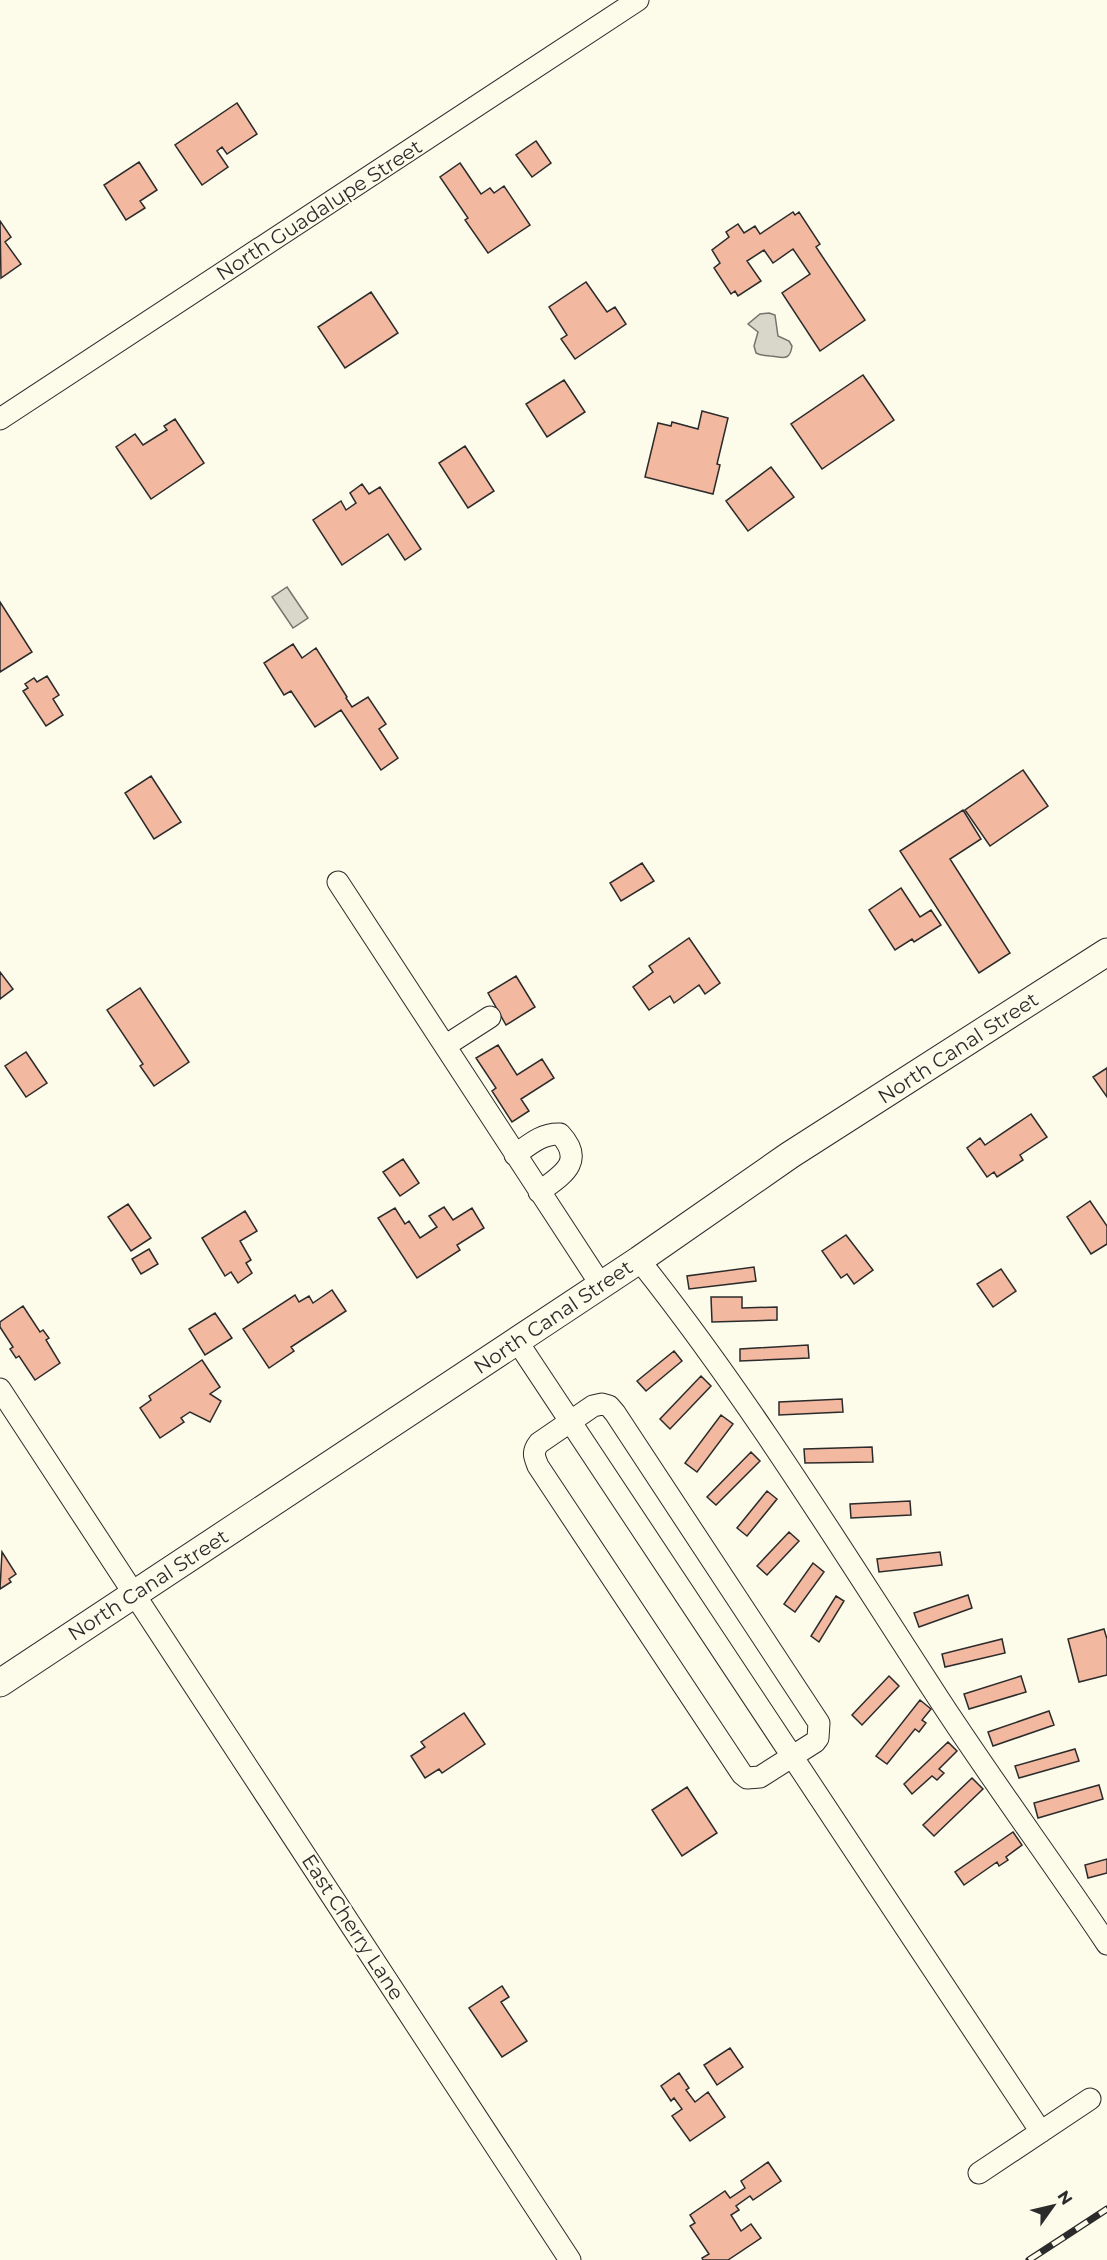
<svg xmlns="http://www.w3.org/2000/svg" width="1107" height="2260" font-family="Montserrat,sans-serif">
	<style>
		.water { fill: #d8d7c9; stroke: #74746e; stroke-width: 1.5 }
		.building { fill: #f2b8a0; stroke: #2b2b2b; stroke-width: 1.5 }
		.lines { fill: none; stroke-linecap: round; stroke-linejoin: round }
		.minor-casing { stroke: #2b2b2b; stroke-width: 23 }
		.major-casing { stroke: #2b2b2b; stroke-width: 29 }
		.minor { stroke: #fdfbea; stroke-width: 21 }
		.major { stroke: #fdfbea; stroke-width: 27 }
		.rail-casing { stroke: #2b2b2b; stroke-width: 7 }
		.rail { stroke: #fdfbea; stroke-width: 4.5; stroke-dasharray: 14; stroke-linecap: butt }
		.labels { text-anchor: middle; dominant-baseline: central; stroke-width: 4.5; stroke-linejoin: round; paint-order: stroke }
		.street-label { font-size: 20px; fill: #2b2b2b; stroke: #fdfbea }
	</style>
	<rect width="100%" height="100%" fill="#fdfbea"/>
	<!-- water -->
	<path class="water" d="M769 313 775 315 778 336 789 341 792 346C790 362 782 357 770 356 764 355 761 356 756 353L754 346 758 332 748 324 760 314Z
		M287 587 308 618 293 628 272 597Z"/>
	<!-- building -->
	<path class="building" d="M237 103 257 134 227 154 222 147 217 151 228 167 202 185 175 145Z
		M536 141 551 163 532 177 516 155Z
		M139 162 157 190 140 201 145 208 126 220 104 185Z
		M460 163 481 194 490 188 494 193 504 186 530 225 488 253 465 220 468 218 440 177Z
		M793 212 795 215 799 212 820 244 816 247 865 320 820 351 782 293 810 274 793 249 773 263 764 250 747 261 761 281 738 296 735 291 731 294 714 268 720 263 712 250 729 237 726 232 738 224 744 233 755 226 760 234Z
		M0 221 11 237 5 242 21 264 1 278Z
		M586 282 607 312 615 307 626 324 575 359 561 339 567 335 549 307Z
		M371 292 398 333 345 368 318 327Z
		M863 375 894 420 822 469 791 424Z
		M564 380 585 412 547 437 526 404Z
		M702 411 728 418 717 464 720 465 713 494 645 477 658 423 671 426 672 422 698 429Z
		M175 419 204 463 151 499 116 447 135 434 143 445 167 430 164 426Z
		M465 446 494 491 468 508 439 463Z
		M771 467 794 497 748 531 726 501Z
		M362 484 369 494 380 487 421 549 405 560 388 534 342 565 313 520 341 501 346 510 356 503 350 493Z
		M0 602 32 652 0 672Z
		M293 644 302 658 316 648 347 697 346 698 352 707 368 697 386 724 379 729 398 758 381 770 341 710 315 727 291 691 284 695 264 663Z
		M47 676 59 695 53 699 63 715 46 726 23 691 28 688 25 684 34 678 37 682Z
		M1023 770 1048 806 990 846 965 810Z
		M151 776 181 822 154 839 125 793Z
		M963 810 981 839 950 859 1010 953 979 973 900 851Z
		M642 863 654 881 621 901 610 883Z
		M901 888 920 917 931 910 941 925 914 942 912 939 895 950 869 910Z
		M689 938 720 983 705 994 699 985 674 1003 670 996 649 1010 633 987 653 972 649 966Z
		M0 972 13 989 0 999Z
		M516 976 535 1007 506 1025 488 993Z
		M140 988 189 1062 154 1086 140 1066 143 1064 107 1010Z
		M498 1045 517 1075 542 1059 554 1078 521 1099 529 1111 512 1122 492 1091 496 1088 476 1058Z
		M26 1052 47 1083 26 1097 5 1066Z
		M1107 1068V1097L1093 1077Z
		M1031 1114 1047 1137 1020 1155 1023 1160 997 1177 994 1172 987 1177 967 1148 980 1138 985 1145Z
		M403 1159 419 1183 400 1196 383 1172Z
		M1090 1201 1107 1226V1244L1091 1254 1067 1217Z
		M128 1204 151 1238 131 1251 108 1217Z
		M444 1207 453 1220 472 1208 484 1228 457 1245 460 1250 417 1278 378 1218 395 1208 405 1224 409 1221 420 1238 437 1227 429 1216Z
		M245 1211 257 1231 240 1241 251 1260 246 1263 252 1273 238 1283 231 1272 225 1276 202 1238Z
		M846 1235 873 1270 854 1284 847 1274 841 1278 822 1251Z
		M149 1249 158 1264 141 1274 132 1259Z
		M754 1267 756 1281 689 1289 687 1276Z
		M1001 1269 1016 1291 993 1307 977 1284Z
		M332 1290 346 1311 291 1347 294 1351 269 1368 243 1329 295 1295 299 1302 309 1296 313 1303Z
		M711 1297H742V1308L777 1307V1320L712 1322Z
		M23 1306 40 1332 43 1330 49 1338 46 1340 60 1363 35 1380 19 1356 16 1358 10 1349 13 1347 0 1327V1322Z
		M215 1313 232 1338 205 1355 189 1329Z
		M808 1345 809 1358 740 1361V1349Z
		M674 1351 682 1361 646 1391 637 1381Z
		M202 1360 220 1387 210 1394 221 1401 210 1422 190 1412 181 1418 184 1422 160 1438 140 1408 151 1400 149 1396Z
		M701 1376 711 1386 670 1429 660 1419Z
		M842 1399 843 1412 779 1415V1402Z
		M721 1415 733 1424 697 1472 685 1463Z
		M872 1447 873 1462 805 1463 804 1449Z
		M751 1452 760 1461 716 1505 707 1497Z
		M767 1491 777 1499 747 1536 737 1528Z
		M910 1501 911 1515 851 1518 850 1504Z
		M789 1532 799 1541 767 1575 757 1566Z
		M2 1552 16 1574 9 1579 11 1582 0 1589Z
		M940 1552 942 1565 879 1572 877 1559Z
		M813 1563 824 1572 795 1612 784 1604Z
		M968 1595 972 1608 919 1627 914 1613Z
		M836 1596 844 1601 819 1642 811 1636Z
		M1104 1629 1107 1639V1675L1079 1682 1068 1639Z
		M1002 1639 1005 1653 945 1667 942 1654Z
		M889 1676 899 1686 862 1725 852 1715Z
		M1021 1676 1026 1692 969 1709 964 1694Z
		M920 1700 931 1709 922 1720 926 1723 919 1732 915 1729 887 1764 876 1756Z
		M1049 1711 1054 1725 993 1746 988 1732Z
		M464 1713 485 1744 442 1773 439 1769 425 1778 411 1756 425 1747 421 1742Z
		M948 1742 957 1751 939 1769 944 1773 937 1780 932 1776 912 1794 904 1784Z
		M1075 1749 1079 1761 1019 1778 1015 1766Z
		M972 1778 983 1789 934 1836 923 1825Z
		M1099 1785 1103 1799 1038 1818 1034 1803Z
		M687 1787 717 1833 682 1856 652 1810Z
		M1013 1832 1022 1845 1006 1857 1008 1860 999 1866 997 1862 964 1885 955 1872Z
		M1107 1859V1873L1088 1878 1085 1865Z
		M502 1986 509 1997 501 2002 527 2041 502 2057 469 2008Z
		M730 2048 743 2067 717 2085 704 2065Z
		M679 2073 689 2088 686 2090 695 2102 708 2092 725 2117 690 2141 672 2116 682 2109 674 2098 671 2101 661 2086Z
		M768 2162 781 2181 753 2200 750 2196 736 2206 739 2210 731 2215 741 2231 751 2224 761 2238 728 2260H703L702 2258 709 2254 690 2226 695 2223 690 2215 725 2191 730 2198 745 2188 741 2181Z"/>
	<g class="lines">
		<!-- minor casing -->
		<g class="minor-casing">
			<path id="minor" d="M0 419 638 0
				M338 882 601 1285
				M445 1046 490 1017
				M515 1155C529 1145 542 1133 560 1134 586 1162 562 1175 539 1192
				M639 1260C748 1397 840 1547 935 1693 990 1778 1051 1860 1107 1944
				M517 1341 1041 2132
				M0 1389 570 2260
				M602 1404 609 1406 615 1413 819 1723 818 1738 815 1742 760 1777 747 1778 742 1774 538 1466C534 1456 532 1452 539 1443L593 1406Z
				M979 2173 1090 2099"/>
		</g>
		<!-- major casing -->
		<g class="major-casing">
			<path id="major" d="M0 1683 639 1260 790 1155 1107 952"/>
		</g>
		<!-- minor -->
		<use href="#minor" class="minor"/>
		<!-- major -->
		<use href="#major" class="major"/>
		<!-- rail casing -->
		<g class="rail-casing">
			<path id="rail" d="M1029 2260 1107 2209"/>
		</g>
		<!-- rail -->
		<use href="#rail" class="rail"/>
	</g>
	<g class="labels">
		<!-- street labels -->
		<g class="street-label">
			<text transform="translate(319 210) rotate(-33)">North Guadalupe Street</text>
			<text transform="translate(958 1048) rotate(-33)">North Canal Street</text>
			<text transform="translate(553 1317) rotate(-34)">North Canal Street</text>
			<text transform="translate(148 1585) rotate(-33)">North Canal Street</text>
			<text transform="translate(353 1927) rotate(57)">East Cherry Lane</text>
		</g>
	</g>
	<!-- north arrow -->
	<g transform="translate(1053 2206) rotate(56)" stroke="#fdfbea" stroke-width="4.5" paint-order="stroke">
	<path d="M0-4.5L10 22L0 15L-10 22Z" fill="#2b2b2b"/>
	<text y="-9" font-size="16" font-weight="bold" text-anchor="middle" fill="#2b2b2b">N</text>
	</g>
</svg>
